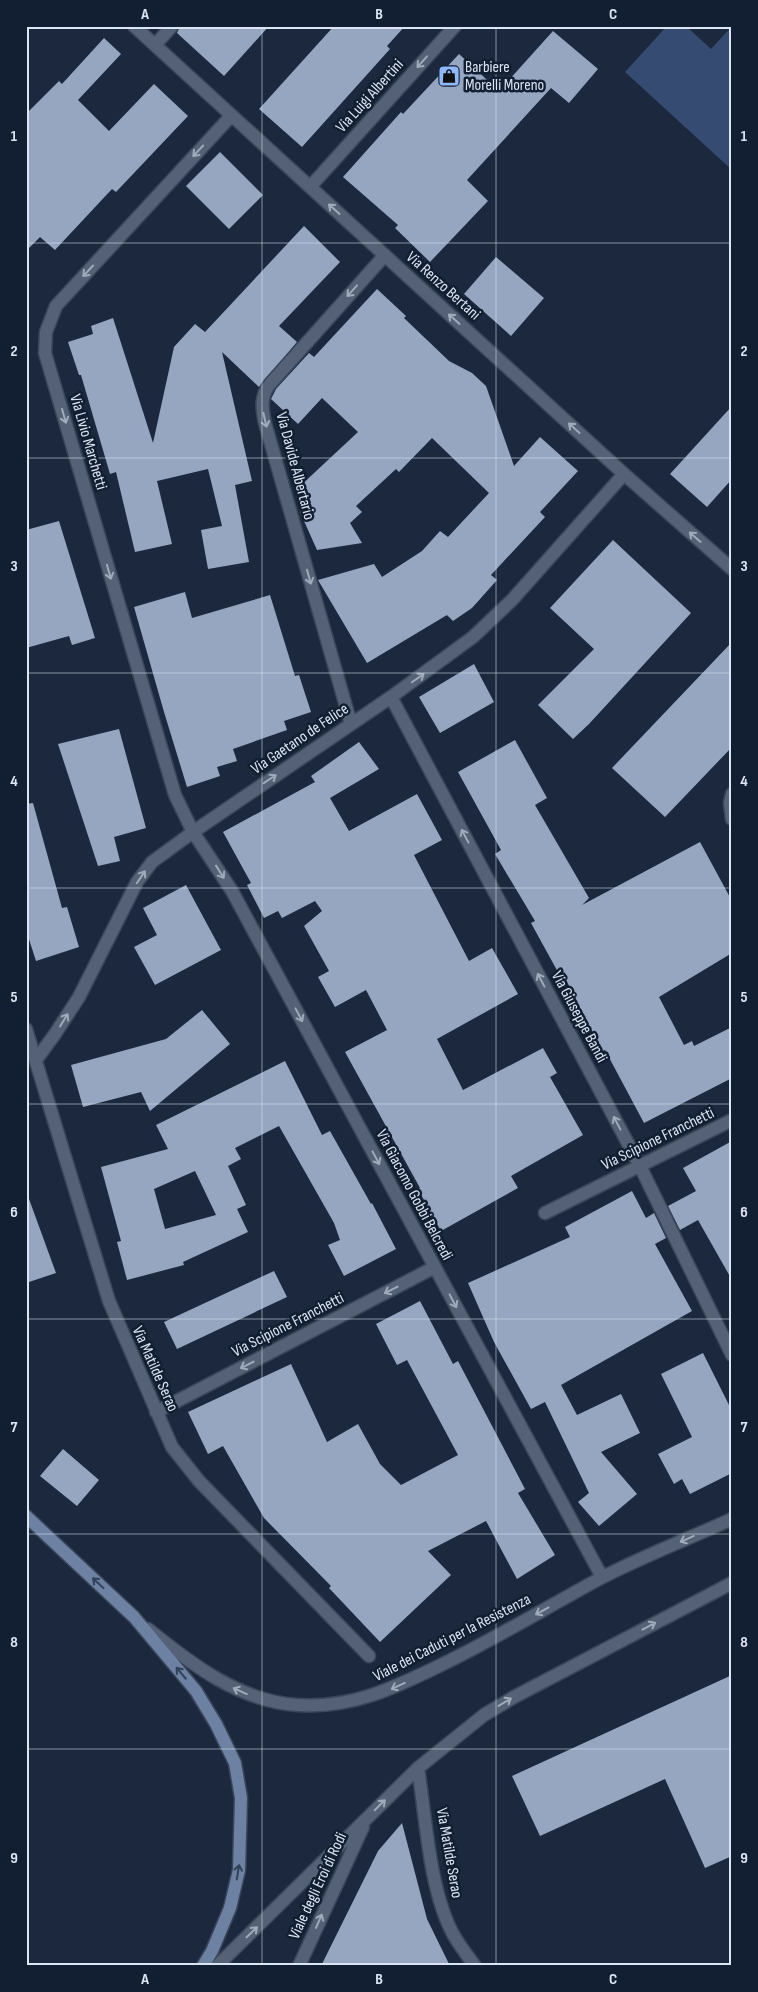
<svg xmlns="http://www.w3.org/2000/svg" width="758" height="1992" font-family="'Sofia Sans Condensed',sans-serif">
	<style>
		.green { fill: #354b71 }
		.building { fill: #96a6c0; fill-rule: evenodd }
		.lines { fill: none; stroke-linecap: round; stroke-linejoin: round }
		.street-casing { stroke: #3b465a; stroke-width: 15 }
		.secondary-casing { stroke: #3b465a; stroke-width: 15 }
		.street { stroke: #546176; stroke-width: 12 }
		.secondary { stroke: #6d81a3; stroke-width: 12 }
		.oneway { stroke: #9faabb }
		.oneway2 { stroke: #32415a }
		.grid { fill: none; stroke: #dce5f3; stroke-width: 1; stroke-opacity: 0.55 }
		.labels { text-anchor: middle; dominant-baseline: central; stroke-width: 5; stroke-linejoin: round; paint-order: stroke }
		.poi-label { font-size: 16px; fill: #dce5f3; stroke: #121e32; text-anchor: start }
		.street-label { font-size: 16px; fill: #dce5f3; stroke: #121e32 }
		.neatline { fill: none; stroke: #dce5f3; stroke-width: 2 }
		.grid-label { font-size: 16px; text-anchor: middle; font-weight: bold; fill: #dce5f3 }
	</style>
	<rect width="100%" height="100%" fill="#1c283d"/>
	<!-- green -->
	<path class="green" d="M667 26H686L711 49 732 26V170L625 72Z"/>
	<!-- building -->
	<path class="building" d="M180 26H269L224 76 177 33Z
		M334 26H405L387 46 390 49 302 147 259 109Z
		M553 31 598 69 569 103 551 88 467 180 488 201 430 262 395 228 398 225 343 177 401 112 403 114 459 54 499 91Z
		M104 38 121 54 78 100 109 131 154 84 188 116 116 192 112 189 55 250 40 237 26 251V114L59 81 62 84Z
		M220 152 263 195 229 229 186 186Z
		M304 226 340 262 279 326 297 342 259 387 222 352 252 481 235 485 249 562 208 569 201 530 222 526 208 469 157 481 172 544 135 552 116 472 110 474 81 375H79L68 342 93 334 91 326 113 318 153 443 174 347 195 324 205 332Z
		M496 257 544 298 511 336 464 294Z
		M377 289 406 316 404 318 449 361 472 373 486 386 514 466 540 437 578 471 540 512 545 517 491 575 497 580 472 608 453 621 446 614 447 615 367 663 318 580 374 564 382 577 422 551 440 531 448 537 489 493 432 438 399 472 396 469 356 506 362 512 350 523 362 543 317 550 300 512 311 502 298 488 358 432 322 398 298 424 271 399 276 389 309 353 314 357Z
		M732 406V479L707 507 670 474Z
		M59 521 95 638 72 645 69 636 26 648V530Z
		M613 540 691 613 589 724 573 739 538 705 594 649 550 608Z
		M185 592 192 618 270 595 295 676 299 675 311 712 284 721 287 730 233 749 237 761 217 767 220 776 187 787 164 712 134 607Z
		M732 642V747L665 817 612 768Z
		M474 664 494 702 440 733 419 697Z
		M119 729 146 828 114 837 120 861 98 866 58 744Z
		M515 740 547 798 535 805 589 898 582 905 700 842 732 901V953L659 997 684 1045 692 1041 694 1046 732 1027V1078L644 1123 605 1050 602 1051 562 972 559 974 531 923 535 921 495 854 501 850 458 772Z
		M359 742 379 769 330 798 349 831 417 794 442 840 414 855 469 961 492 948 518 994 437 1039 463 1090 543 1048 557 1073 550 1077 583 1135 511 1176 518 1188 441 1231 418 1189 420 1188 345 1052 387 1030 366 990 335 1007 318 977 329 971 304 926 322 911 315 901 282 918 278 911 264 918 247 885 251 883 223 832 315 782 311 776Z
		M33 803 62 908 67 907 79 947 36 961 26 930V804Z
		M186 885 221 950 155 985 134 947 157 935 143 908Z
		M202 1010 230 1044 150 1111 141 1092 83 1107 71 1065 166 1039Z
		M285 1061 322 1135 330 1131 371 1204 372 1203 396 1249 344 1276 328 1245 340 1240 334 1223 279 1126 235 1148 241 1159 228 1166 246 1205 237 1209 248 1232 183 1262 184 1265 127 1280 117 1242 121 1241 101 1167 168 1149 156 1125ZM195 1171 216 1215 165 1229 154 1189Z
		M732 1141V1280L698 1220 680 1230 668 1206 696 1191 683 1168Z
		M632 1191 646 1218 654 1213 666 1238 655 1244 692 1311 561 1385 577 1415 621 1394 640 1433 601 1452 637 1494 599 1526 578 1502 589 1493 545 1402 531 1409 494 1342 468 1283 570 1237 565 1227Z
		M29 1199 56 1273 26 1283V1200Z
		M274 1271 287 1297 177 1349 164 1322Z
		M420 1301 453 1364 458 1361 525 1489 518 1493 555 1555 517 1579 486 1521 428 1551 451 1575 380 1642 329 1588 331 1586 264 1518 223 1446 208 1454 188 1412 291 1364 327 1442 358 1424 380 1464 401 1485 458 1455 407 1360 397 1365 376 1324Z
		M703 1353 732 1411V1473L690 1494 682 1479 674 1484 658 1454 692 1437 661 1374Z
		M63 1449 99 1480 77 1506 40 1476Z
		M732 1675V1856L705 1868 665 1779 540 1836 512 1776Z
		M402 1823 427 1919 450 1966H321L378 1851Z"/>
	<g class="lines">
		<!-- street casing -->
		<g class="street-casing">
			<path id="street" d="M134 26 624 474 732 569
				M155 45 172 26
				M231 116 56 306 46 332 45 353 175 795 193 832 232 891 602 1577
				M310 187 455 26
				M391 697 640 1166 732 1355
				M351 724 265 423C262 409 260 396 270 384L385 255
				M732 794 730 803 732 819
				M26 1029 109 1301 172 1447 199 1481 369 1656
				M36 1060 55 1034 79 997 137 882 152 862 193 832 391 697 473 637 512 600 624 474
				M545 1213 732 1120
				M156 1412 435 1267
				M148 1629C191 1664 239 1701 297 1705 351 1709 394 1688 441 1665 495 1639 547 1607 601 1578 643 1556 688 1539 732 1519
				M418 1768C426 1818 429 1889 453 1934 459 1945 467 1955 475 1966
				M217 1966 418 1768 484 1715 514 1697 732 1583
				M299 1966 363 1827"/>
		</g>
		<!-- secondary casing -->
		<g class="secondary-casing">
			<path id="secondary" d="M26 1516 134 1617 196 1691 216 1724 235 1763 241 1798 239 1870 230 1908 212 1951 203 1966"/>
		</g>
		<!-- street -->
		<use href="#street" class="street"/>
		<!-- secondary -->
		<use href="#secondary" class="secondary"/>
	</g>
	<!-- one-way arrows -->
	<defs><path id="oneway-shaft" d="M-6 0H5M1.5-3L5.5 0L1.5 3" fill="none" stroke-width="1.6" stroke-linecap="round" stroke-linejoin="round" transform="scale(1.25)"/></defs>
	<g class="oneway">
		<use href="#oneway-shaft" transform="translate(422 62) rotate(132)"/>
		<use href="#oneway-shaft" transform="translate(198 151) rotate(133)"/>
		<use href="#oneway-shaft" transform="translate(334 209) rotate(-138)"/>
		<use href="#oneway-shaft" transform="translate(88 271) rotate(133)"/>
		<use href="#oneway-shaft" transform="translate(352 291) rotate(132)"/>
		<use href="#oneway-shaft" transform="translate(454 319) rotate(-138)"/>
		<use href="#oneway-shaft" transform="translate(64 416) rotate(74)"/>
		<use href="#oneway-shaft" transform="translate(265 420) rotate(77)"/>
		<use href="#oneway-shaft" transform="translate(574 428) rotate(-138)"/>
		<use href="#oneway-shaft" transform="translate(695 537) rotate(-139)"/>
		<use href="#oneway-shaft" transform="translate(109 572) rotate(74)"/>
		<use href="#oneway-shaft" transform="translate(309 577) rotate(74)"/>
		<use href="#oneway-shaft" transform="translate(418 678) rotate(-35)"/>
		<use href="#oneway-shaft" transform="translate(270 779) rotate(-34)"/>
		<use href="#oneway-shaft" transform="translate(465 836) rotate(-118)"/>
		<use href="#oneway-shaft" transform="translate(220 872) rotate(58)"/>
		<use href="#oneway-shaft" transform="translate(141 877) rotate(-56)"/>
		<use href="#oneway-shaft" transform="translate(541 980) rotate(-118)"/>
		<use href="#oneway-shaft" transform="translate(299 1015) rotate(62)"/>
		<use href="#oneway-shaft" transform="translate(64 1020) rotate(-58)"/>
		<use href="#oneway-shaft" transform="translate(617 1123) rotate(-118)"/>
		<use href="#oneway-shaft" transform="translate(376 1158) rotate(62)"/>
		<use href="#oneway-shaft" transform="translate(391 1290) rotate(153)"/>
		<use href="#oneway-shaft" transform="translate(453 1301) rotate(62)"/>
		<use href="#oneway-shaft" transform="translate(247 1365) rotate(153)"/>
		<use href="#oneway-shaft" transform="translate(687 1539) rotate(156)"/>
		<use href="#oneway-shaft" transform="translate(542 1611) rotate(151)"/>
		<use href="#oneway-shaft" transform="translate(649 1626) rotate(-28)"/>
		<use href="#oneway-shaft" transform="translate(398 1686) rotate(155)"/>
		<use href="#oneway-shaft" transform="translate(240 1691) rotate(-156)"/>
		<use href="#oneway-shaft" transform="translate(505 1702) rotate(-31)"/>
		<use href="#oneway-shaft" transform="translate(380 1805) rotate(-45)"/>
		<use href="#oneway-shaft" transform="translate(319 1921) rotate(-66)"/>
		<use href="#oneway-shaft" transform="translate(252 1932) rotate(-44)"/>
	</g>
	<g class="oneway2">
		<use href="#oneway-shaft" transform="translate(98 1583) rotate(-137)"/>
		<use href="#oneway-shaft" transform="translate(181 1673) rotate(-130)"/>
		<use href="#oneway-shaft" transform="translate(238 1872) rotate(-81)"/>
	</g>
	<!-- grid -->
	<path class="grid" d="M262 26V1966M496 26V1966M26 243H732M26 458H732M26 673H732M26 888H732M26 1104H732M26 1319H732M26 1534H732M26 1749H732"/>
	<!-- icons -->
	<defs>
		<g id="shop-square" transform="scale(1.125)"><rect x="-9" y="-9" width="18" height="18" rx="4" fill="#8fb8fd" stroke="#121e32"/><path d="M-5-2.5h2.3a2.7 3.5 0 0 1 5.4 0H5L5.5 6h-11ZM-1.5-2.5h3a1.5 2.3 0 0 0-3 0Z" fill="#111"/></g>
	</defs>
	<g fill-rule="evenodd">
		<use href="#shop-square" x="449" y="76"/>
	</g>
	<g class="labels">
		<!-- poi labels -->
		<g class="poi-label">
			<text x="465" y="67">Barbiere<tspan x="465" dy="18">Morelli Moreno</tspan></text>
		</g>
		<!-- street labels -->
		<g class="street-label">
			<text transform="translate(370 96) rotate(-48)">Via Luigi Albertini</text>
			<text transform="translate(443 286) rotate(42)">Via Renzo Bertani</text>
			<text transform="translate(88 442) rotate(74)">Via Livio Marchetti</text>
			<text transform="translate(295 466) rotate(75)">Via Davide Albertario</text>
			<text transform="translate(300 739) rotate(-34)">Via Gaetano de Felice</text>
			<text transform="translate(579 1017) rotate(62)">Via Giuseppe Bandi</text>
			<text transform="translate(658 1139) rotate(-26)">Via Scipione Franchetti</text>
			<text transform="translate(414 1195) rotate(62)">Via Giacomo Gobbi Belcredi</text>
			<text transform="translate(288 1325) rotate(-27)">Via Scipione Franchetti</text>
			<text transform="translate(155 1369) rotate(66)">Via Matilde Serao</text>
			<text transform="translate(452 1638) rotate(-27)">Viale dei Caduti per la Resistenza</text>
			<text transform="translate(449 1853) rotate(80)">Via Matilde Serao</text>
			<text transform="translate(318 1886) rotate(-65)">Viale degli Eroi di Rodi</text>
		</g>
	</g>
	<!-- border -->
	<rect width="758" height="1992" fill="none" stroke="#121e32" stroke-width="55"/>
	<rect x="28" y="28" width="702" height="1936" class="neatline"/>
	<g class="grid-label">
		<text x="145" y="19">A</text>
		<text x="379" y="19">B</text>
		<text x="613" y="19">C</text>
		<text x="14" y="141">1</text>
		<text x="744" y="141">1</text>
		<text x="14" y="356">2</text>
		<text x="744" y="356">2</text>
		<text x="14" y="571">3</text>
		<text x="744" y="571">3</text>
		<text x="14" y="786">4</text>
		<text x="744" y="786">4</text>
		<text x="14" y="1002">5</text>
		<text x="744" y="1002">5</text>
		<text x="14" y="1217">6</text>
		<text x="744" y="1217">6</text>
		<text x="14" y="1432">7</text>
		<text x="744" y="1432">7</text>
		<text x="14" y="1647">8</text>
		<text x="744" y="1647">8</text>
		<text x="14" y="1863">9</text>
		<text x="744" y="1863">9</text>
		<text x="145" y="1984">A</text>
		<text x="379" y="1984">B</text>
		<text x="613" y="1984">C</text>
	</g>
</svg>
